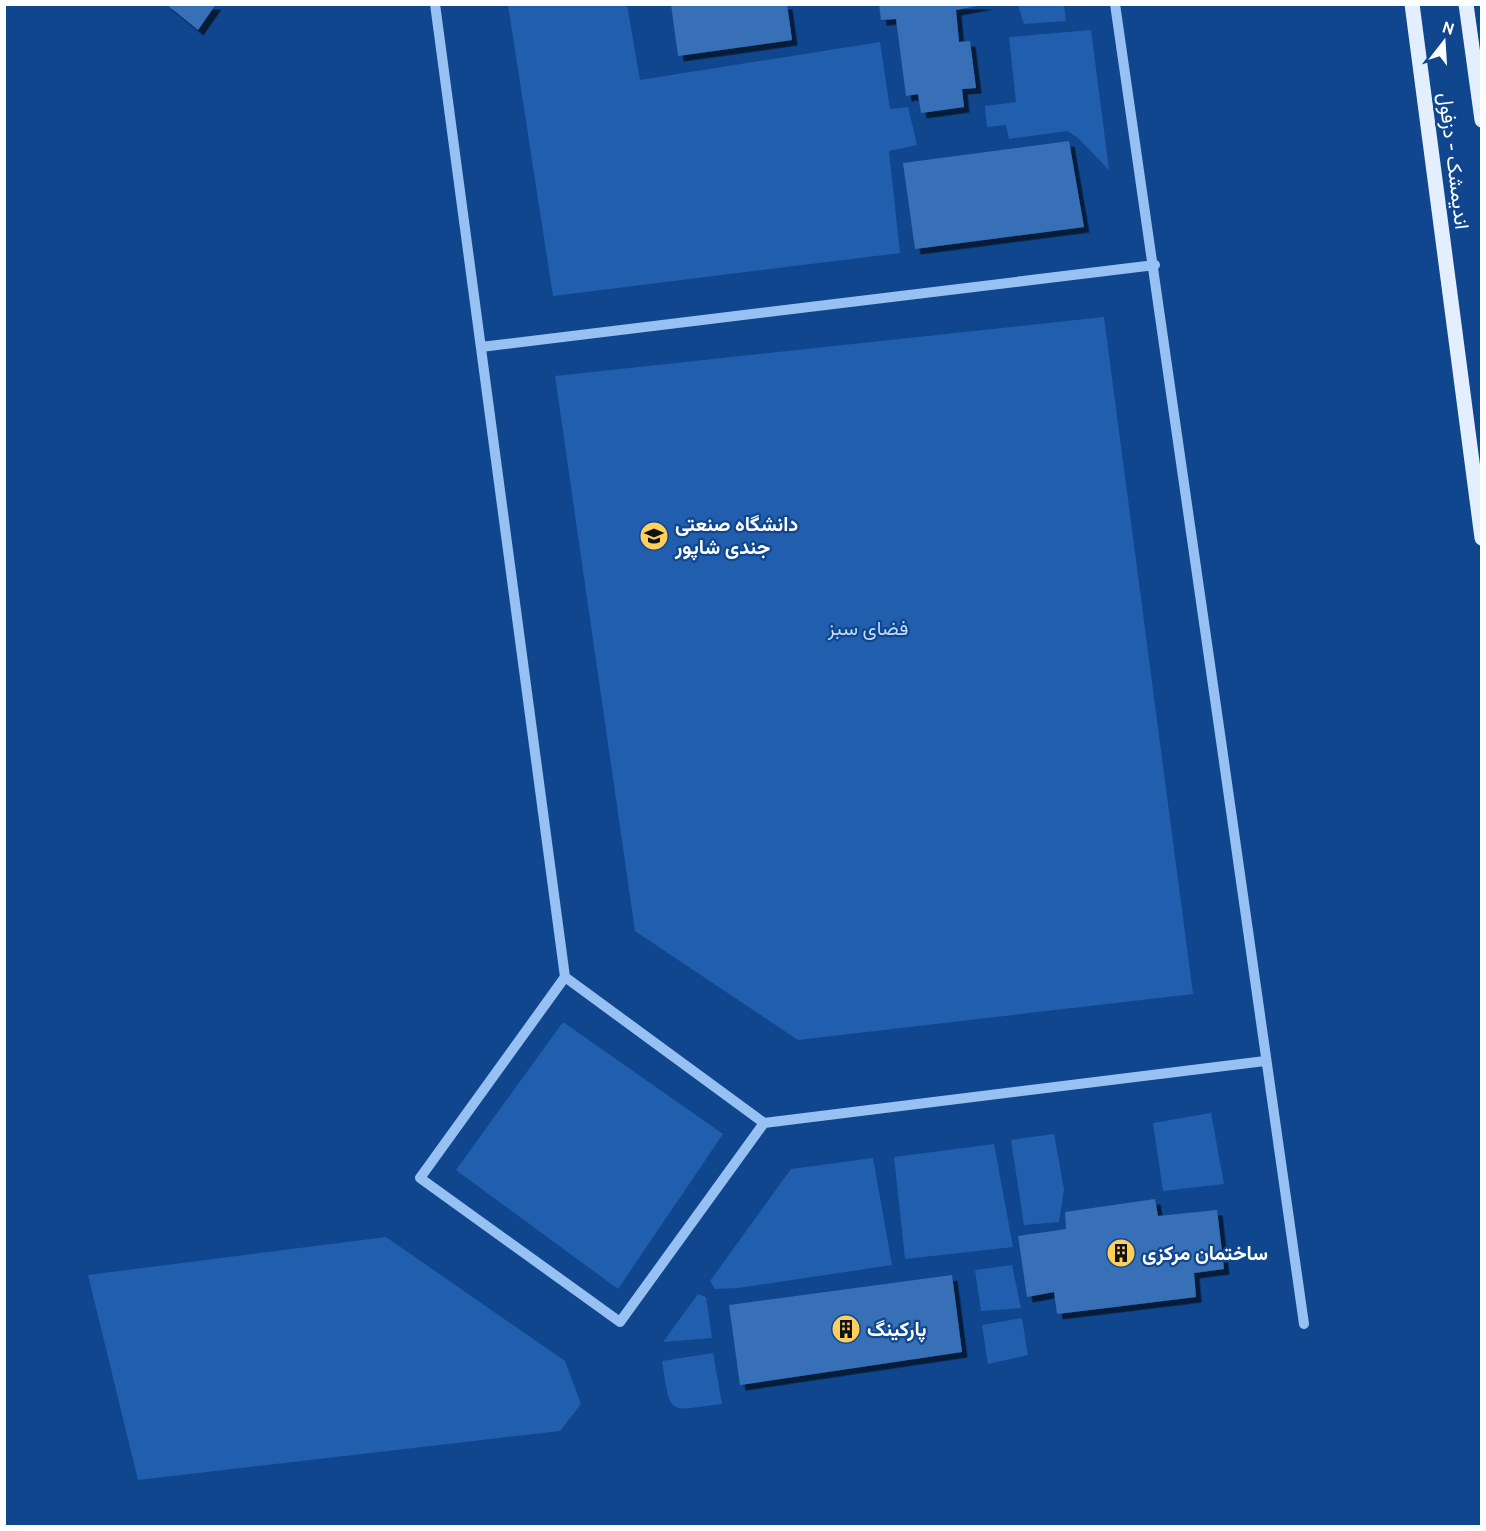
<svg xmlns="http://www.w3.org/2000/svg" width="1486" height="1531" font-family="Cabin,Vazirmatn,sans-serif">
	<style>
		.green { fill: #215fae }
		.building { fill: #3770b8; filter: url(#shadow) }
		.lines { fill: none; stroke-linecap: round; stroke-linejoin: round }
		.minor { stroke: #97c0f3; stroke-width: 10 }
		.major { stroke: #e3eeff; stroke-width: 15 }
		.labels { text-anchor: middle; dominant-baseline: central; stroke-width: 4.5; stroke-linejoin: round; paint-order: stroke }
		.street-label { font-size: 20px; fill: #fff; stroke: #0f468e }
		.poi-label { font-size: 20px; font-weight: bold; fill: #fff; stroke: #0f468e; text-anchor: start }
		.park-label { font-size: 20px; fill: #bfdbfe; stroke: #0f468e }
	</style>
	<defs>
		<filter id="shadow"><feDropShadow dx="5.5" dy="5.5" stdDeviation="0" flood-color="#0009"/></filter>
	</defs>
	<rect width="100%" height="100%" fill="#0f468e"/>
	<!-- green -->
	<path class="green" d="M508 5H627L640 80 880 42 890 109 908 107 917 145 889 151 900 253 553 296Z
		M1018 5H1064L1066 21 1024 24Z
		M1091 30 1109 170 1077 137 1067 131 1009 139 1006 125 987 127 985 106 1016 102 1009 37Z
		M1104 317 1193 994 798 1040 635 931 555 376Z
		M563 1022 723 1134 618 1289 456 1170Z
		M1211 1113 1224 1184 1163 1191 1153 1123Z
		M1054 1134 1064 1189 1059 1222 1024 1225 1011 1140Z
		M994 1144 1013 1247 905 1259 894 1157Z
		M873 1158 892 1265 738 1288 715 1289 710 1281 791 1169Z
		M386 1237 565 1361 581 1404 560 1431 138 1480 88 1275Z
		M1012 1265 1021 1308 981 1311 975 1270Z
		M698 1294 706 1297 712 1338 663 1342Z
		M1022 1318 1028 1355 988 1364 982 1325Z
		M713 1353 722 1404C668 1410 671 1419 662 1361Z"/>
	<!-- building -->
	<path class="building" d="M166 4H216L198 30Z
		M671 4H787L792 40 678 56Z
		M879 4H988L956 10 959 42 970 41 976 88 962 89 964 107 921 113 918 94 906 96 896 19 881 20Z
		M1069 141 1084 227 915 249 903 163Z
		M1155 1199 1158 1216 1217 1210 1224 1269 1194 1273 1196 1297 1057 1314 1054 1292 1027 1297 1018 1236 1066 1229 1065 1212Z
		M952 1275 962 1352 740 1385 729 1305Z"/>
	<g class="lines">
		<!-- minor -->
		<path class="minor" d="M435 4 565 977 420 1178 620 1322 764 1123 565 977
			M1115 4C1182 444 1239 884 1304 1324
			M481 347 1155 265
			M764 1123 1265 1061"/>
		<!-- major -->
		<path class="major" d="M1412 4 1482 538
			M1466 4 1482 120"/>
	</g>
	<!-- icons -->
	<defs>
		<g id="university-disc" transform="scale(1.5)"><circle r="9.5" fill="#ffd059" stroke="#0f468e"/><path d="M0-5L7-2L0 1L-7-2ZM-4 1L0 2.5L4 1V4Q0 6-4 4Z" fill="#111"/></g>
		<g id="building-disc" transform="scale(1.5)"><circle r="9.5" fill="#ffd059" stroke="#0f468e"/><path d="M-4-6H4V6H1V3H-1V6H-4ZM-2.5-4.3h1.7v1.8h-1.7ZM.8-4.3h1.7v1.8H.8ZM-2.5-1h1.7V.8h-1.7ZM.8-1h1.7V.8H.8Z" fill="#111"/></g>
	</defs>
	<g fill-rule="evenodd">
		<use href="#university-disc" x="654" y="536"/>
		<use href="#building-disc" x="1121" y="1253"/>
		<use href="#building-disc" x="846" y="1329"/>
	</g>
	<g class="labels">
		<!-- street labels -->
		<g class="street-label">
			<text transform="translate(1454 161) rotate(83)">اندیمشک - دزفول</text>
		</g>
		<!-- poi labels -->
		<g class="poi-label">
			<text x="675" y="524">دانشگاه صنعتی<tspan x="675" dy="23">جندی شاپور</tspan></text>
			<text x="1142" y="1253">ساختمان مرکزی</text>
			<text x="867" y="1329">پارکینگ</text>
		</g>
		<!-- park labels -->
		<g class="park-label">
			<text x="868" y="628">فضای سبز</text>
		</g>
	</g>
	<!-- border -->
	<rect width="1486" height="1531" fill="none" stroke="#ffffff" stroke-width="12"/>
	<!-- north arrow -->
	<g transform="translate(1444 42) rotate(17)" stroke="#0f468e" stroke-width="4.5" paint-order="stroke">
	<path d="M0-4.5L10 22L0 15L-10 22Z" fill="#ffffff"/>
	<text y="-9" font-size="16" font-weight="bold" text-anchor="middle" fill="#ffffff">N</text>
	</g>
</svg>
